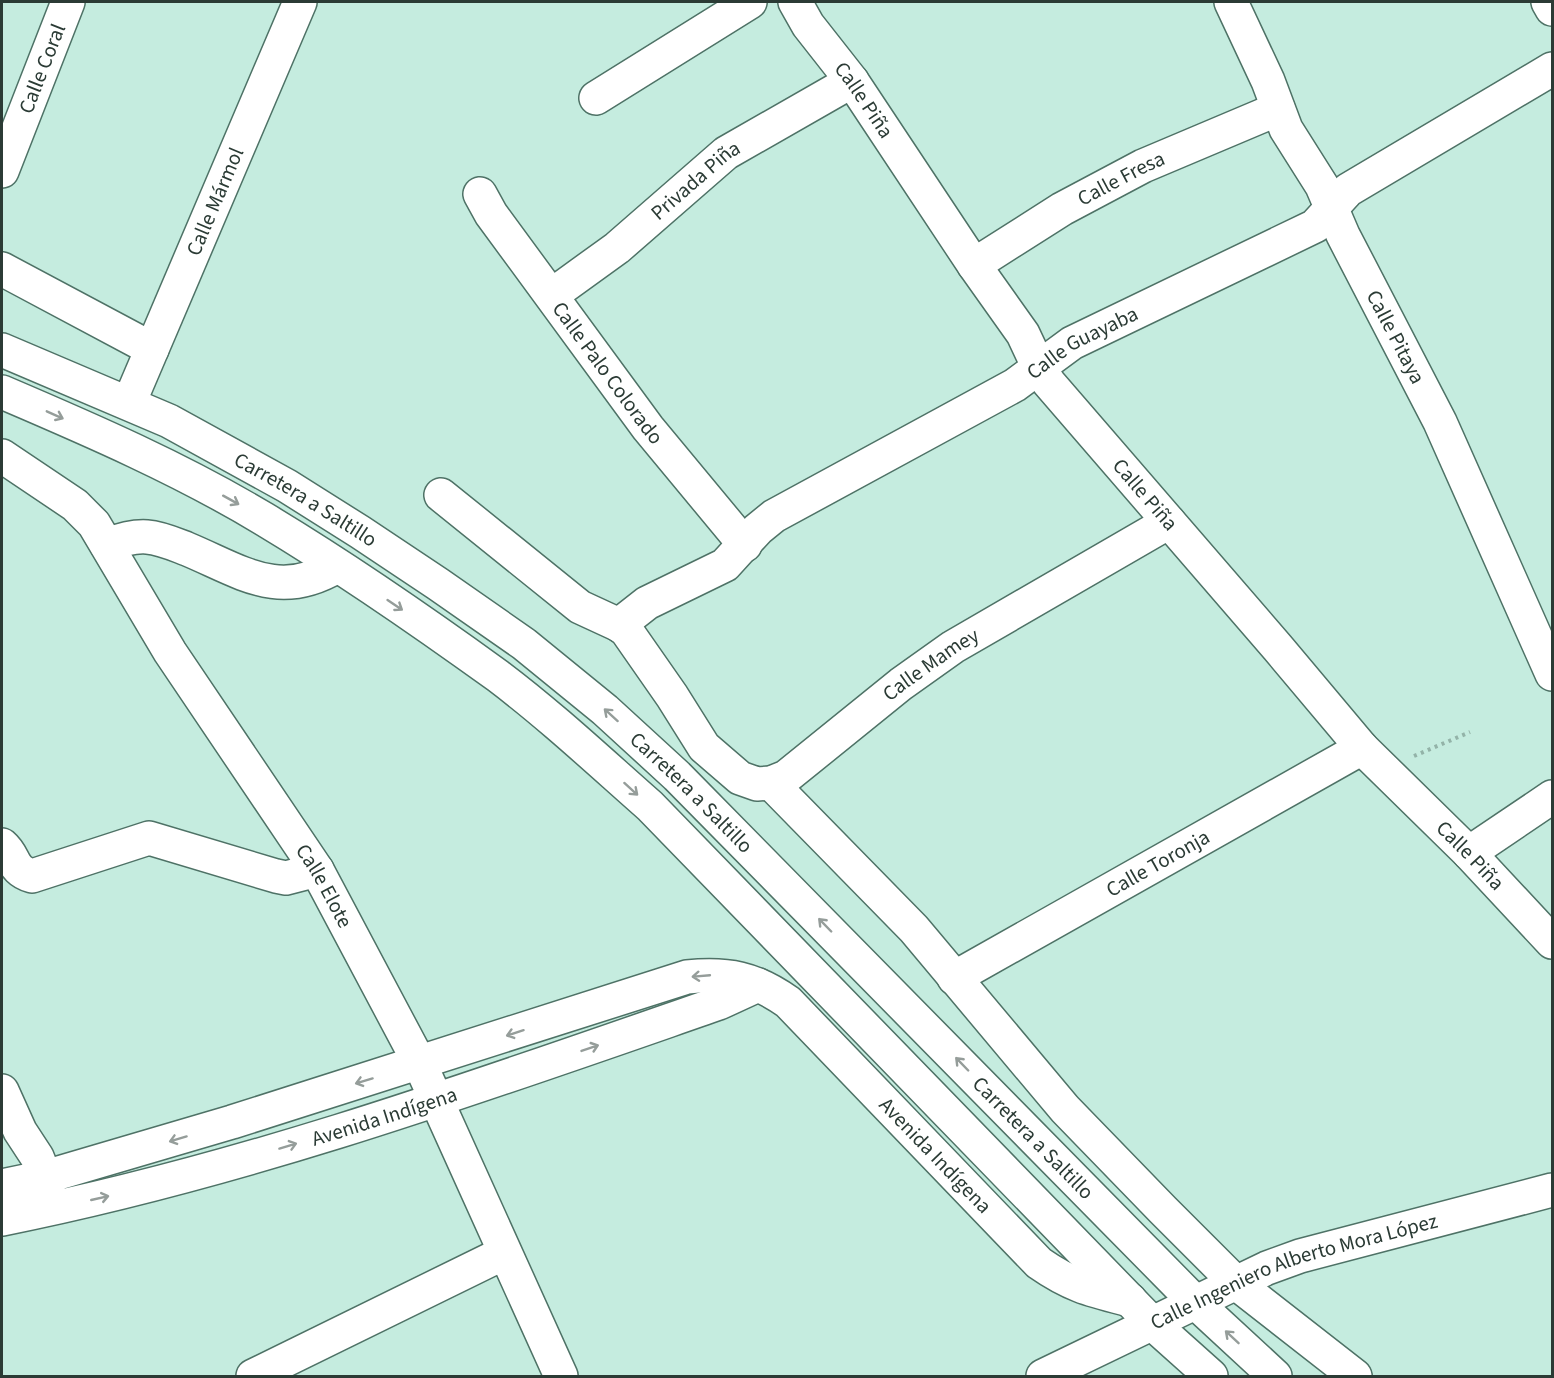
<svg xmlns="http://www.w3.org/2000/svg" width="1554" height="1378" font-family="'Source Sans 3',sans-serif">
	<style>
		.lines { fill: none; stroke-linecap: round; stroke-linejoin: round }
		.minor-casing { stroke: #4e7266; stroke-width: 36 }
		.major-casing { stroke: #4e7266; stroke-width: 36 }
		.path { stroke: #93b3a8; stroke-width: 4; stroke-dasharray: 3 4.5; stroke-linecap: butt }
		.minor { stroke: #fff; stroke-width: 33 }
		.major { stroke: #fff; stroke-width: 33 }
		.oneway { stroke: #959d9a }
		.labels { text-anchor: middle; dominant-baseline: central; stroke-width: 5; stroke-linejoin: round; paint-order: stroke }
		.street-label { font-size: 21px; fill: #2b3b35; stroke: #d2faec }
	</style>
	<rect width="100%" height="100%" fill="#c5ecdf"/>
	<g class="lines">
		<!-- minor casing -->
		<g class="minor-casing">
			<g id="minor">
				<path id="s1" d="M795 2 808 25 852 81 974 265 1023 334 1039 368 1049 383 1278 648 1362 748 1469 853 1552 942"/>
				<path id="s2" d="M1231 2 1268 81 1286 129 1322 186 1343 235 1440 422 1552 674"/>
				<path d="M1548 2 1552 9"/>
				<path d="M596 98 750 2"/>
				<path id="s3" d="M2 171 68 2"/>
				<path id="s4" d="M480 194 491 214 648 428 745 545"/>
				<path id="s5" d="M974 265 1062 209 1143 166 1278 109"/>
				<path d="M2 269 152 349"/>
				<path id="s6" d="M552 295 617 248 726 153 852 81"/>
				<path id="s7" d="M129 403 300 2"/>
				<path id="s8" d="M2 456 75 505 94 524 170 652 317 870 420 1064 561 1376"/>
				<path id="s9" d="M441 495 580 607 619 625 626 630 672 696 704 747 740 778 757 784 771 783 786 777 901 684 953 647 1169 522"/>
				<path d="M107 545C120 540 134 536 147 537 161 538 174 544 187 549 242 572 279 601 337 566"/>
				<path id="s10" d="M619 625 647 603 725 565 758 529 774 516 1015 385 1072 343 1315 226 1348 190 1552 69"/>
				<path d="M771 783 914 929 1065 1109 1163 1210 1236 1283 1355 1376"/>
				<path d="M2 845C16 857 11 870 32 876L149 838 276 876 286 878 317 870"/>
				<path d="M1469 853 1552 797"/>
				<path id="s11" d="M954 978 1362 748"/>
				<path d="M2 1091 20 1131 37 1157 45 1177 50 1198"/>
				<path id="s12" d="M2 1186 45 1177 232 1122 687 977C728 973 754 978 788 1002L1039 1263C1072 1286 1091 1290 1130 1300"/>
				<path id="s13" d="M2 1219C247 1170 483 1085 719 1003L758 985"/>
				<path d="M253 1376 504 1253"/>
				<path id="s14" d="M1043 1376 1267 1268 1300 1256 1552 1190"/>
			</g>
		</g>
		<!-- major casing -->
		<g class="major-casing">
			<g id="major">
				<path id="s15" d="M2 350 169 421 287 486 360 532 438 584 524 644 605 710 677 776 1196 1303 1275 1376"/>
				<path d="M2 392C91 430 181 469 264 519 344 567 422 621 498 676 551 716 600 762 650 806L1154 1325 1211 1376"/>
			</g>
		</g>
		<!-- path -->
		<path class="path" d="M1414 756 1470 732"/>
		<!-- minor -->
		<use href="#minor" class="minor"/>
		<!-- major -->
		<use href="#major" class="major"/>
	</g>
	<!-- one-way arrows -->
	<defs><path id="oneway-shaft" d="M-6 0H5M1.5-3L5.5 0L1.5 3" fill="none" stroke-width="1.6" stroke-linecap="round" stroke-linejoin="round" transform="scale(1.5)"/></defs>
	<g class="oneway">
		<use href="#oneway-shaft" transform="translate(55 415) rotate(24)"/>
		<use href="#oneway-shaft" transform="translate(231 500) rotate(29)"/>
		<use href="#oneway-shaft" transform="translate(395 605) rotate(34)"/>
		<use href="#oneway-shaft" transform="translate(611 715) rotate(-138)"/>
		<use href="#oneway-shaft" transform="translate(631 789) rotate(42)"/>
		<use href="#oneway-shaft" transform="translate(825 925) rotate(-134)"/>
		<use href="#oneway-shaft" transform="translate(701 976) rotate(175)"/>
		<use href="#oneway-shaft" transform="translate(515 1033) rotate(162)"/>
		<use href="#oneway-shaft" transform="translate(590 1048) rotate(-19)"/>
		<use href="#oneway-shaft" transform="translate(962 1064) rotate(-134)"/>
		<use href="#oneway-shaft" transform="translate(364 1081) rotate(163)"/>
		<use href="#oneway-shaft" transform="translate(178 1139) rotate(163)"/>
		<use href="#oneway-shaft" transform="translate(288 1146) rotate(-17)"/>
		<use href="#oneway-shaft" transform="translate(100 1198) rotate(-13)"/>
		<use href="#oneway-shaft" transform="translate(1232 1337) rotate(-137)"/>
	</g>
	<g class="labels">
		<!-- street labels -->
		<g class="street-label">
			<text stroke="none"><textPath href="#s3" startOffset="110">Calle Coral</textPath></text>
			<text stroke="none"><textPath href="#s1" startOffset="120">Calle Piña</textPath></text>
			<text stroke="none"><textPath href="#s5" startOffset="171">Calle Fresa</textPath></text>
			<text stroke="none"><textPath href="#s6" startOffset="184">Privada Piña</textPath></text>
			<text stroke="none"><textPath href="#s7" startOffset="219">Calle Mármol</textPath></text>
			<text stroke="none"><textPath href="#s2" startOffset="374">Calle Pitaya</textPath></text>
			<text stroke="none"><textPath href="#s10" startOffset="546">Calle Guayaba</textPath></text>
			<text stroke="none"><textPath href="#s4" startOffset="220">Calle Palo Colorado</textPath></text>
			<text stroke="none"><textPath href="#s1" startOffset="606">Calle Piña</textPath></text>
			<text stroke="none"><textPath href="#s15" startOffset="339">Carretera a Saltillo</textPath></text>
			<text stroke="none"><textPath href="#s9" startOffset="650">Calle Mamey</textPath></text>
			<text stroke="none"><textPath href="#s15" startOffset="825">Carretera a Saltillo</textPath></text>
			<text stroke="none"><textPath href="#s1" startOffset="1092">Calle Piña</textPath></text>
			<text stroke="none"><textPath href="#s11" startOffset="234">Calle Toronja</textPath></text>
			<text stroke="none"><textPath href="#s8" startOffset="544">Calle Elote</textPath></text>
			<text stroke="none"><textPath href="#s13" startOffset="396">Avenida Indígena</textPath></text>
			<text stroke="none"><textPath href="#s15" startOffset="1311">Carretera a Saltillo</textPath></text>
			<text stroke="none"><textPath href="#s12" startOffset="1036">Avenida Indígena</textPath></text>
			<text stroke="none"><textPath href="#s14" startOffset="273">Calle Ingeniero Alberto Mora López</textPath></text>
		</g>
	</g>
	<!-- border -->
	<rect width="1554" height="1378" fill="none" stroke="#2b3b35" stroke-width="6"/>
</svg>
